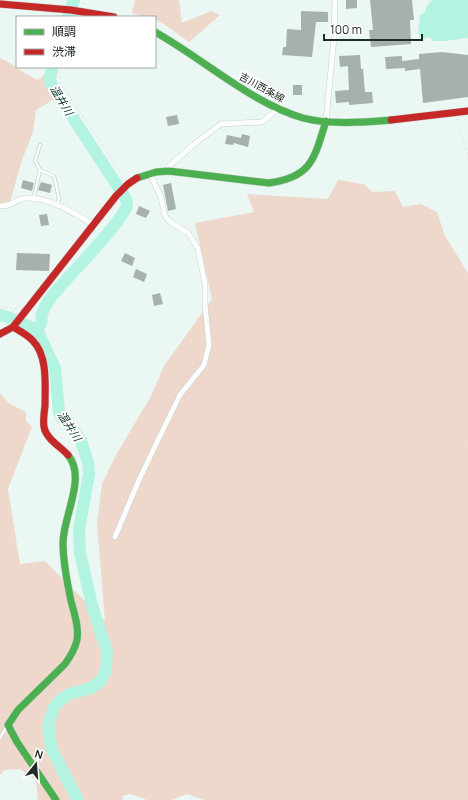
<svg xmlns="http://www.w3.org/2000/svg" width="468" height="800" font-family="Manrope,'Noto Sans JP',sans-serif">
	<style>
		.green { fill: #edd8cb }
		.water { fill: #b2f3e2 }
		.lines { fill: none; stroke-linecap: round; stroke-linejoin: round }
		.river { stroke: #b2f3e2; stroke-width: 12 }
		.building { fill: #a6b0ad }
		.lane-casing { stroke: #c7d1ce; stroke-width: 4 }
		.street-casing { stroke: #c7d1ce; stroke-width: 6 }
		.fast-casing { stroke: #c7d1ce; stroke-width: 8 }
		.jam-casing { stroke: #c7d1ce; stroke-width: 8 }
		.path { stroke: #dde2e0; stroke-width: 1; stroke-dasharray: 2 3; stroke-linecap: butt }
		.lane { stroke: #fcfefd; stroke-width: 2.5 }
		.street { stroke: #fcfefd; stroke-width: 5 }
		.fast { stroke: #4caf50; stroke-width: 7 }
		.jam { stroke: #c62828; stroke-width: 7 }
		.labels { text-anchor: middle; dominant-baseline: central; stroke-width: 4; stroke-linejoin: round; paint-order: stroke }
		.street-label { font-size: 10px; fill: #202926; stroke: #fff }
		.water-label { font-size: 11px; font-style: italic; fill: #09342b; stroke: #fff }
	</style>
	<rect width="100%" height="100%" fill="#ebf7f3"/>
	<!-- green -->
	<path class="green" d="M135 0H179L182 23 211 11 220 15 189 42 161 22 155 20V17H145L132 13Z
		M0 58C14 64 24 75 38 80L47 72 49 83 56 98 36 110 33 132 22 160 10 202 0 203Z
		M338 180 363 184 373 192 395 191 403 207 421 204 437 212 445 236 468 273V800H205L187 794 171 800H147L130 794 122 796 123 800H38L36 780 20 769 5 770 0 775V394L10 404 26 412V421L32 427 8 489 20 564 45 561 105 621 97 523 102 484 116 455 150 398 164 366 212 299 195 223 254 212 247 194 328 199Z"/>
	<!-- water -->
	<path class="water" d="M432 0H468V38L445 41H433L430 37 421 39 418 33 420 15 424 13 427 6Z"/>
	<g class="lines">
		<!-- river -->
		<path class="river" d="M68 17 74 0
			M0 315 10 318 37 330
			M37 330 55 368 59 412 62 418 76 433 81 441 88 462 89 474 79 529 80 553 92 605 107 652 106 669 101 681 91 688 69 694 59 701 53 709 48 727 52 750 78 800
			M37 330C44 320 40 323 42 314 44 308 49 299 53 295 66 278 126 219 127 204 127 199 123 194 120 190L51 84 50 79 52 67"/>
	</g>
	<!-- building -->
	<path class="building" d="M346 0H357V8L346 9Z
		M370 0H412L414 20H410L411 44 371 47 369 30H373Z
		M301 11 328 12V22H316L312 57 282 55 283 47H286L287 29 301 30Z
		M442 52 468 55V97L423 103 420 69 405 71V68L386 69 385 57 402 56V61L419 59V54Z
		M360 55 361 69H363L365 92H372L373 103 349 105V102L336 103 335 91 349 90 348 66 340 67 339 56Z
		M293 85H302V95H293Z
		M177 115 179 124 168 126 166 117Z
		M242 134 250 136 248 147 234 143 233 145 225 144 227 135 241 138Z
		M23 180 34 183 32 191 21 188Z
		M41 182 52 185 50 193 38 190Z
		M171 183 176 209 168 211 163 185Z
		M139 206 150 211 146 218 136 214Z
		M47 214 49 225 41 226 39 215Z
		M17 253 50 254 49 271 16 270Z
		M125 253 135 258 132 266 121 261Z
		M136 269 147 274 144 282 133 277Z
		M160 293 163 304 154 306 152 295Z"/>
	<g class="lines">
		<!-- lane casing -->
		<g class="lane-casing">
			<path id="lane" d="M40 170 54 176 59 198 57 204
				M34 197 40 170 35 161 40 145
				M0 738 7 726"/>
		</g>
		<!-- street casing -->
		<g class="street-casing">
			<path id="street" d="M326 121 334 37 335 0
				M169 171V166L198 141 221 124 262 122 278 109
				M0 206C11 207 16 199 26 198 50 197 73 213 93 224
				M115 537 139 480 159 438 180 395 204 365 209 345 205 305V284L198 249 193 240 188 233 170 222 165 216 161 197 150 174"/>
		</g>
		<!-- fast casing -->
		<g class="fast-casing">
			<path id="fast" d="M155 32C202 58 251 103 303 118 329 125 365 122 391 120
				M137 178 156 172 169 171 269 183C312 177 314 159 326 121
				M56 800 17 742 8 725 18 710 65 664C70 657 75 649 77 640 79 626 74 613 71 601 67 582 63 562 63 543 63 516 87 478 68 455"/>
		</g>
		<!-- jam casing -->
		<g class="jam-casing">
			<path id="jam" d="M0 4 71 10 114 17
				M391 120 468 111
				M13 327C20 331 28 335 33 341 48 356 45 386 45 406 44 413 43 421 44 427 46 439 61 447 68 455
				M0 334 13 327 116 196 128 184 137 178"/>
		</g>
		<!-- path -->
		<path class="path" d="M83 5 85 0
			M58 67 61 84 125 179
			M457 119 468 155
			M0 307 19 309
			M468 446C457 449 431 453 427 465 424 474 444 506 449 515 456 528 462 541 468 554
			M276 487 273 499V507L276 520 298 567 301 588 297 647 287 683 297 729 290 772 291 800
			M277 520 311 521 341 520 356 517 368 506 381 501 395 499 408 500 422 507 449 515
			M122 536 145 533 175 532 198 521 218 506 231 493 245 487 261 484 276 486 290 479 305 466 318 448 327 430 326 402 334 389 354 382 369 369 389 346 403 334 419 323 437 317 468 311
			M293 706 360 756 369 762 405 774 421 791 458 800"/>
		<!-- lane -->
		<use href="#lane" class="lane"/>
		<!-- street -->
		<use href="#street" class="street"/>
		<!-- fast -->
		<use href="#fast" class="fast"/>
		<!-- jam -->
		<use href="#jam" class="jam"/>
	</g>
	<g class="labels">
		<!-- street labels -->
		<g class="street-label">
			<text transform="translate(262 87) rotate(29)">吉川西条線</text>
		</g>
		<!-- water labels -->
		<g class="water-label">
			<text transform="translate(62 100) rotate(59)">温井川</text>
			<text transform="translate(70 426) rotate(57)">温井川</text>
		</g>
	</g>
	<!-- legend -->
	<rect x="16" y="16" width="140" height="52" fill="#ffffff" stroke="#a6a9a8"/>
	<rect x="24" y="29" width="20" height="6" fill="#4caf50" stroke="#a6a9a8"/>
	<text x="52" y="36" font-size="12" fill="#202926">順調</text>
	<rect x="24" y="49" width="20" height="6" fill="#c62828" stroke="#a6a9a8"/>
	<text x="52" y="56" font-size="12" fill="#202926">渋滞</text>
	<!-- north arrow -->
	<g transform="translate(36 764) rotate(17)" stroke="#ffffff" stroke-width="3" paint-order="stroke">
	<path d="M0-3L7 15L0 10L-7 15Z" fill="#202926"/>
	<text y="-6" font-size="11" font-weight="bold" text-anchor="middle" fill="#202926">N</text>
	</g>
	<!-- scale -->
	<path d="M324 34v6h98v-6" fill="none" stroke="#202926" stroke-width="2"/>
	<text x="330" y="34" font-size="12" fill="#202926" stroke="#ffffff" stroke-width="3" paint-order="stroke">100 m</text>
</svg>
